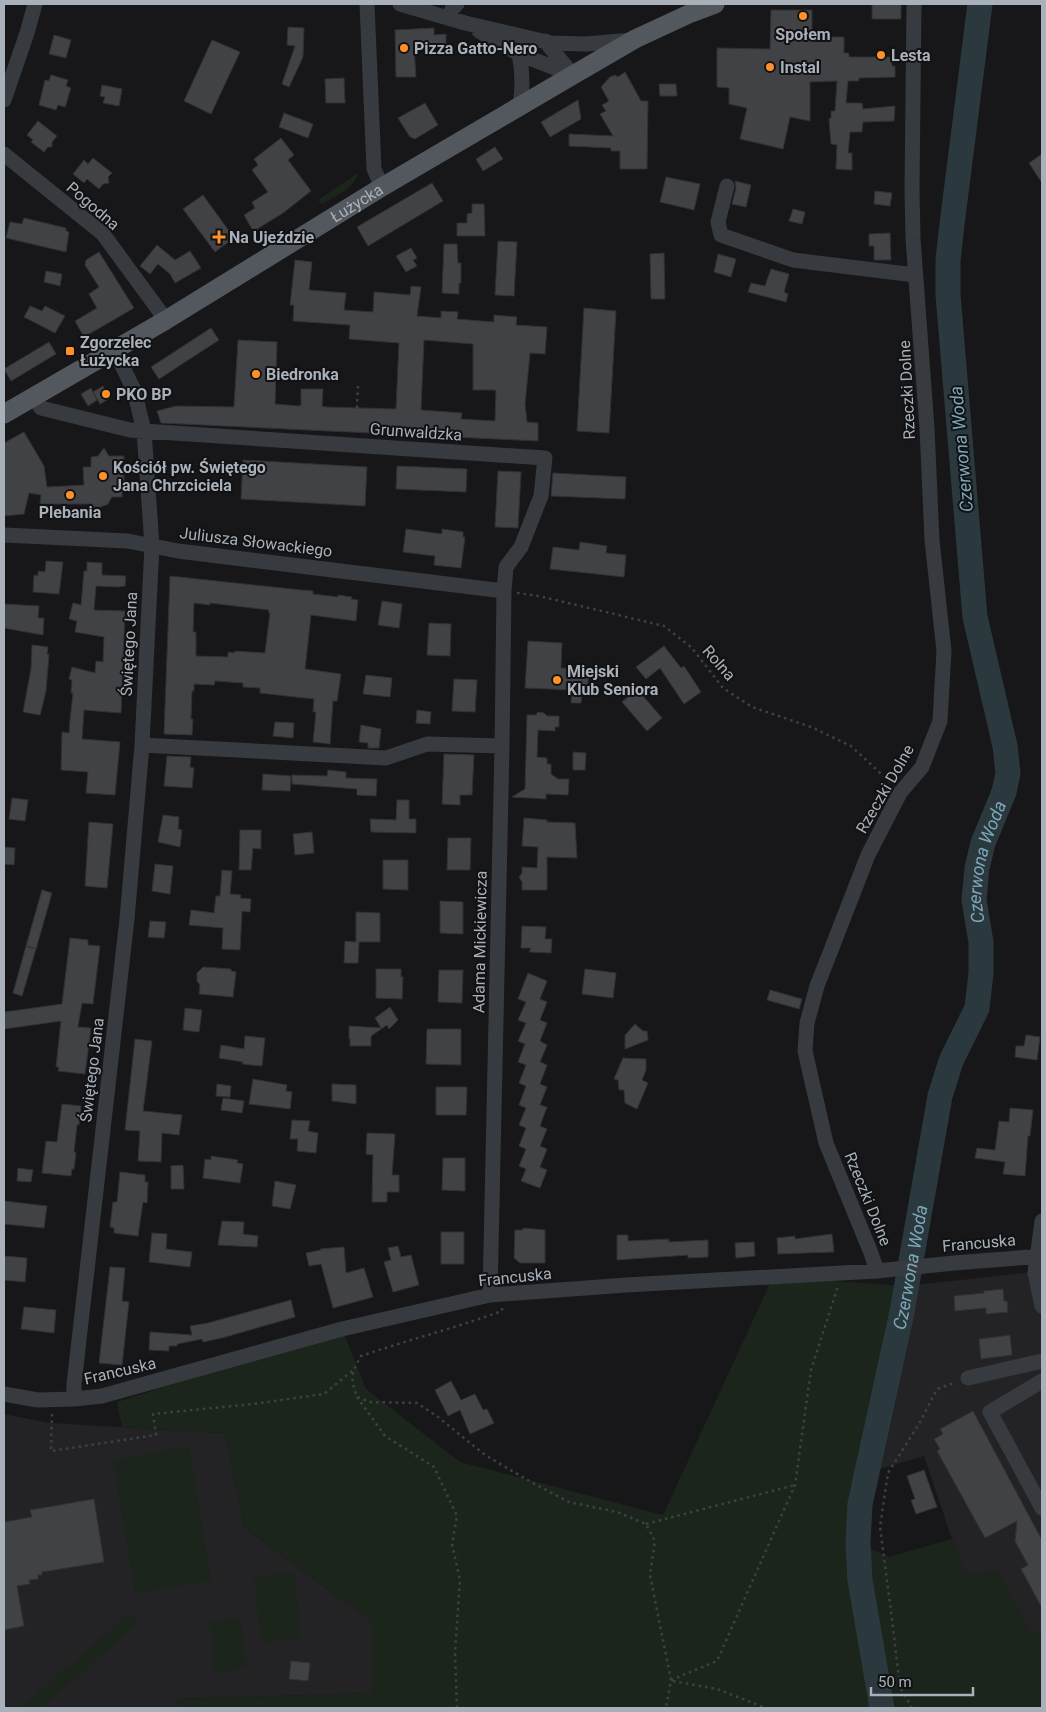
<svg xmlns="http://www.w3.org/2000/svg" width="1046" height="1712" font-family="Roboto,sans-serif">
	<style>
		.built { fill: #232326 }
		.green { fill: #1c251c }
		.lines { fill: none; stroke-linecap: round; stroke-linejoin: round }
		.river { stroke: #2b393e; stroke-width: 25 }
		.building { fill: #414246; stroke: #303135; fill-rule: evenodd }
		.path { stroke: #3d4146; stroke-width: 2.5; stroke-dasharray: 2.5 4; stroke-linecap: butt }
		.minor { stroke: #373a3e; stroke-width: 15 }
		.major { stroke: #53575e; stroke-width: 19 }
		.poi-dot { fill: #ff9129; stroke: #121214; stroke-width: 2 }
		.labels { text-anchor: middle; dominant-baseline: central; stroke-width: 4; stroke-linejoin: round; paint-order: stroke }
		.poi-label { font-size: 16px; font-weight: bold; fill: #a8b1ba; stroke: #121214; text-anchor: start }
		.street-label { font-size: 16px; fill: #a8b1ba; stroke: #121214 }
		.water-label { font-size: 18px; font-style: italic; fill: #7ba7b8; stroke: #121214 }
	</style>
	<rect width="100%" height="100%" fill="#171719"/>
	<!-- built -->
	<path class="built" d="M1042 1271V1632H1030L997 1571 967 1575 952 1539 924 1456 884 1468 867 1470 906 1286Z
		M4 1414 49 1423 225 1433 245 1528 371 1621V1693L178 1699 180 1708H4Z"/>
	<!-- green -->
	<path class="green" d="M358 173C354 189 335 196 322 204L318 200Z
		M773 1277 906 1286 860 1504 858 1543 889 1557 952 1539 967 1575 997 1571 1030 1632H1042V1708H180L178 1699 371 1693V1621L245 1528 225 1433 122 1427 117 1402 342 1329 366 1389 460 1462 663 1515Z
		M189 1447 211 1581 135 1593 113 1460Z
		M294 1573 301 1638 261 1642 254 1577Z
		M129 1613 138 1623 42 1708H21Z
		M240 1618 246 1668 215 1672 210 1621Z"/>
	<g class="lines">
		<!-- river -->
		<path class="river" id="s1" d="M882 1708 860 1580 858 1543 860 1504 902 1312 940 1096 951 1061 977 1008 981 973V942L974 900 977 868 983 843 1004 792 1008 773 1005 746 975 617 948 295V260L952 224 980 4"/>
	</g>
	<!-- building -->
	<path class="building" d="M872 4H901V19H872Z
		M771 10H812V37H844V53H849V57H892V66H895V77L859 78V81H848L846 103H862L863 109 895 106 894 121 863 122 862 132H850L848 153H852V170L836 169 837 145 831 144 829 119 831 118V111H835L837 81 810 82V121L790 117 783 149 740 139 747 108 729 104V88L717 87V48L770 49Z
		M288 27 304 28 303 57 289 87 282 84 295 46 287 45Z
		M434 28V35L446 34V47L414 48 416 77H396L395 30Z
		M54 35 71 40 66 58 49 54Z
		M212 40 240 52 211 114 184 101Z
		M625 72 641 101H648L647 169H620V151H611V148L569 146V134L613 136 600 114 606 111 602 105 609 101 601 87 610 77 615 75 618 77Z
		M51 75 68 80 66 86 71 88 65 107 58 105 56 110 39 105 45 80 49 81Z
		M344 78 345 103H326L325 79Z
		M659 84H676L677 96H660Z
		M102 85 122 89 119 106 103 103 105 97 100 96Z
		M578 100 581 119 550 137 541 122Z
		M425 103 438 125 415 139 410 137 398 118Z
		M284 113 313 124 308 138 279 127Z
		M38 121 57 136 52 142V147H48L44 152 31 142 33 140 27 135Z
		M281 138 294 155 288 160 311 191 283 213 257 229H252L244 215 255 208 252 202 268 192 252 170 258 165 254 159Z
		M495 147 503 159 483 171 476 159Z
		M1042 154V183L1029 163Z
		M93 158 112 173 108 177 109 183 103 184 99 189 87 179 84 183 73 174 84 160 88 164Z
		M666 177 700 184 694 210 660 202Z
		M735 181 751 185 746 207 732 204 736 188Z
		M432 183 443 201 368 246 357 227Z
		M875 191 892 193 890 206 874 204Z
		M203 195 234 238 215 252 183 209Z
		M472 204H484L485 236H457V223H467V214L472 213Z
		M793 209 805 212 802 224 789 221Z
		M24 218 66 228V231L69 232 66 252 6 238 10 222 22 224Z
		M890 233 891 260H874V246H869V234Z
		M498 241 517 242 514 296 495 295Z
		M444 244H457L458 263H461V283H459V294L442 293Z
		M157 245 175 260 190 251 201 268 175 283 170 274 158 264 150 274 140 266Z
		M411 248 417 258 413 260 417 266 406 272 396 256Z
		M99 252 134 308 84 337 75 321 97 308 89 294 99 287 85 265 86 260Z
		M664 253 665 299H651L650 254Z
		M718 254 736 259 731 277 714 272Z
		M295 260 312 262 309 290 346 293 344 310 373 312 374 292 410 295 411 286 421 287 417 316 441 318V311L458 312 457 319 494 322V315L517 317 516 325 547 327 545 354 530 353 525 404 527 422 538 423V441L161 423 157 411 176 406 234 407 238 340 277 342 275 404 299 406 301 405V389H323L322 406 326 407 396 409 399 343 349 339 350 325 293 321 294 305H290ZM424 340 473 344V390H496L495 421 461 419 462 413 421 410Z
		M771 269 789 274 784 292 788 294 786 302 748 292 751 283 765 286Z
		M46 271 62 274 60 286 44 282Z
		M30 306 42 311 45 306 65 316 55 333 24 317Z
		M584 308 616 311 609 433 577 431Z
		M211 328 219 340 159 379 151 367Z
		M49 342 56 354 11 381 4 369Z
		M103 386 110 398 100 404 93 392Z
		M91 388 97 400 88 406 81 394Z
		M24 432 44 466 47 487 84 485 83 467H91V457L98 456 104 448 109 456H124V492H122V497H112L108 504 101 507H93L92 504H40L41 495 29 493 24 514 4 516V443Z
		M243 460 367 467 365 506 241 499Z
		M397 466 467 469 466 492 396 489Z
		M498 471 521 472 518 528 495 527Z
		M553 473 626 477 625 499 551 496Z
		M406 529 442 534V529L463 532V537H465L461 568 434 565 435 556 403 552Z
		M580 542 607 546 606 553 626 555 624 577 550 569 553 547 579 550Z
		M46 561 63 562 59 594 33 592 34 575 38 576V571L45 572Z
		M87 562 102 563V575L126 576 125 586 119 587 96 586 94 610 125 611 121 713 84 710 82 739 120 742 115 795 86 793 88 772 61 770 62 732 69 733 70 720 73 693H71L72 680 69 679 72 667 95 673 96 661 103 662 104 637 75 632 77 621 69 619 73 603 81 605 84 571H87Z
		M170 576 301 590 313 591V594L338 597V595L352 597 351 599 358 600 356 621 311 615 305 669 341 674 337 701H333L330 744 313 742 316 712H313L314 699 260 693V688L243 687V683L215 681 214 685 194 684V691H192L191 719H193L192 735 164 734ZM194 603 210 605V603L269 610 268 612 270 613 265 653 235 651V653L228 652V657L196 656V632H193Z
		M382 601 402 604 399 628 378 625Z
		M4 604 39 606 38 618H44L43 635 4 628Z
		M429 623 451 624 450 656 427 655Z
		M528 641 562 643 561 668 589 670 587 692H582L581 703H571L572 690 525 688Z
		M32 645 48 647 47 654H49L46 691 40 715 23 712 31 669Z
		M664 646 681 668 684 666 701 692 684 704 660 668 646 679 636 667Z
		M366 675 392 678 390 697 363 694Z
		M454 679 477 680 475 712 452 711Z
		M637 689 662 718 647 731 622 702Z
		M417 710 431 712 430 724 416 723Z
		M538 712 544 713 547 716H559V727H555V731L538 730 537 757 547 758V764H551V774L558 779H569L568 795 546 794V799L512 797 525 789 527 715H536Z
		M275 722 294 723 293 738 273 736Z
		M361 725 381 729 379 748H368V743L359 742Z
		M573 752 586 753 585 770H573Z
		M444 754 474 755 472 795H460V805L442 804Z
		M167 756 191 757 190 767 194 768 192 788 164 786Z
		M328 770 346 772V778L377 779 376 796 357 795V789L292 784V775L327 776Z
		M263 774 291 776 290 791 262 790Z
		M12 798 28 800 25 821 9 819Z
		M397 800H409V819H416V833L371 832 370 819 396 820Z
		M163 815 179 817 178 829 182 830 180 847 158 842Z
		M524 818 547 820V822L575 823 577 858 547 857V890H522V882L519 877 522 873V867L537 868 538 847 522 846Z
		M89 822 113 824 107 888 85 886Z
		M240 830H261V849L253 848 251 870H239Z
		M312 832 314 853 295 855 293 834Z
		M448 838H471L470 870H447Z
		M4 847 15 848 14 865 4 864Z
		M383 860H408V890L383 889Z
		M155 864 173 866 170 894 152 891Z
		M222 870 232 871 230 894 241 895 240 898 251 899 250 912 242 911 240 950 222 949 223 928 189 925 191 910 214 913 216 896H220Z
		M42 890 52 893 36 949 26 946Z
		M440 901 463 902V934L440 933Z
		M356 912 380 913V942H359L358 963H344L345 941 356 942Z
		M150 921 166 922 164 938 148 937Z
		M522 926 546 927 545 939H552L551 953 529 952 531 948H521Z
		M70 938 88 940V945L100 946 93 1004 82 1003 78 1027 91 1028 85 1074 58 1071 59 1067H56L61 1021 4 1029V1012L62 1004Z
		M26 946 36 949 22 996 13 993Z
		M203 967 231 969V971L236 972 233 997 199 994 200 985 197 981V973Z
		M376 969H401V977H403L402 999 376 998Z
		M585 969 616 973 613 998 582 994Z
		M439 970H463L462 1003 438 1002Z
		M528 973 547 981 540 999 547 1002 540 1020 547 1023 540 1041 547 1045 540 1062 547 1065 540 1084 547 1087 540 1105 547 1107 540 1126 547 1129 540 1146 547 1149 540 1167 547 1170 540 1188 521 1181 526 1169 519 1166 526 1149 519 1146 526 1128 519 1125 526 1108 519 1105 526 1086 519 1083 526 1065 518 1062 525 1044 518 1041 526 1023 518 1020 526 1002 518 999Z
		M770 990 802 999 799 1009 767 1000Z
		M390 1007 398 1020 389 1029 387 1025 371 1036V1046H350V1039H349V1026L381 1028 375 1018Z
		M185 1008 202 1010 199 1032 183 1030Z
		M635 1024 643 1031H647L648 1040 625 1049V1035Z
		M427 1029H461V1065L426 1064Z
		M1026 1035 1040 1037 1037 1060 1015 1057 1016 1046H1024Z
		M245 1036 265 1038 262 1066 242 1064 243 1062 219 1058 221 1045 244 1049Z
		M135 1039 152 1041 143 1111 182 1115 179 1135 162 1133 161 1162 138 1161 140 1131 125 1130Z
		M623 1058 646 1059V1070L642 1080 648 1083 637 1109 625 1103 624 1090H619L618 1080 614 1079Z
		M253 1079 287 1085 286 1091 292 1092 290 1109 249 1104Z
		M217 1084 231 1086 230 1097 216 1096Z
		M332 1084 356 1085V1104L332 1101Z
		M436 1087H467L466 1115H436Z
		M223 1098 244 1101 242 1113 221 1110Z
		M62 1104 81 1106 79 1125H77L74 1152 76 1153 74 1169H72L71 1176 42 1173 46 1141 57 1142Z
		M1010 1108 1033 1110 1030 1136H1028L1025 1176 1003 1174 1005 1162 975 1158 977 1148 995 1150 999 1121 1009 1122Z
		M292 1120 310 1121 308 1131 318 1133 316 1153 297 1151 298 1139H290Z
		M367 1133 395 1134 392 1175H399V1192H387V1202H372L373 1155 366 1154Z
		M211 1156 238 1160 237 1163 243 1164 240 1183 203 1178 205 1159 211 1160Z
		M443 1158H465V1191L442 1190Z
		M183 1165 184 1189H171V1166Z
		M18 1168 33 1170 31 1182 17 1181Z
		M120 1172 145 1175V1182H148L147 1203 143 1202 138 1236 114 1233V1228L110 1227 113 1202H117Z
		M275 1181 296 1185 290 1209 272 1206Z
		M4 1201 47 1206 44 1228 4 1224Z
		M222 1221 244 1222 243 1234 258 1236 257 1247 218 1245Z
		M523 1228 545 1230V1263H520L514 1258 515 1230H523Z
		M441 1232H464V1264H441Z
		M152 1233 167 1234 166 1249 192 1252 190 1267 149 1262Z
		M832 1234 834 1252 778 1254 777 1238 795 1236V1239Z
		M617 1235H628V1241L669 1239V1242L708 1240V1257L688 1258V1255L617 1260Z
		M754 1242 755 1256 736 1258 735 1243Z
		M398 1246 401 1257 411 1255 419 1285 393 1292 384 1262 391 1260 388 1248Z
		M344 1247 346 1273 364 1268 373 1297 333 1308 321 1264 309 1266 306 1253 321 1250 320 1249Z
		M4 1256 27 1258 25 1282 4 1280Z
		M110 1267 125 1268 122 1301 129 1302 122 1365 99 1363Z
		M1003 1289 1004 1301H1007L1008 1312 986 1314V1308L955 1311 954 1296 984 1293V1291Z
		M291 1300 295 1317 222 1338 203 1342 202 1339 177 1344V1346H169V1351L149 1350 150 1332 192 1335 190 1326 208 1323Z
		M24 1307 56 1310 54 1333 21 1329Z
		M1010 1335 1012 1355 981 1359 979 1339Z
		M451 1381 461 1400 475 1394 483 1410 487 1409 494 1423 470 1434 460 1410 448 1416 435 1390Z
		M973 1411 1042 1540V1608L1021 1569 1028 1565 1015 1541 1017 1521 985 1538 937 1451 940 1449 934 1439 943 1434 940 1429Z
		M924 1470 937 1507 916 1514 911 1500 915 1499 907 1476Z
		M94 1499 104 1562 42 1572V1575H38V1579L29 1580 30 1584 17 1586 24 1626 4 1630V1522L32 1517 30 1510Z
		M291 1661 310 1663 308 1681 289 1679Z"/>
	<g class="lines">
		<!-- path -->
		<path class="path" d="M357 408 358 386
			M517 593 539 596 664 626 692 648 723 688 752 707 811 727 851 746 891 783
			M502 1308V1311C455 1328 408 1340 361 1356 351 1374 350 1378 357 1397L370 1402 417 1403 438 1417 485 1455 531 1482 569 1502 617 1512 646 1524 655 1541 650 1575 671 1680 666 1708
			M357 1397 385 1436 434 1467 457 1516 452 1544 460 1580 455 1652 457 1708
			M52 1414 51 1451 156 1435 153 1414 253 1404 324 1394 352 1371
			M646 1524 795 1485
			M671 1680 717 1661 795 1485 811 1370 838 1286
			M673 1681 717 1689 766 1708
			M912 1708 900 1687 891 1611 880 1527 888 1473 919 1424 937 1389 954 1383"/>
		<!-- minor -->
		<path class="minor" d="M367 4 374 169 382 187
			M400 4 465 23 551 43 586 44 631 40
			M449 18 452 9 457 4
			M479 31 519 54 573 75
			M545 41 572 74
			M519 54C523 72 523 87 520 106
			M4 100 27 33 35 4
			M4 154 103 234 166 320
			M727 186 718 222 721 235 793 260 915 275
			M33 397 41 408 130 430 144 431 545 458 541 496 521 547 506 567 504 591 502 746 490 1295
			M4 535 128 541 178 551 504 591
			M142 745 386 758 427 744 502 746
			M1042 1221 1035 1273 1042 1306
			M877 1271 871 1253 826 1143 805 1051 807 1023 817 986 868 855 900 793 922 767 940 721 944 651 932 540 927 428 913 239 912 189 914 4
			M968 1378 1042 1361
			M1042 1381 990 1412 1042 1508
			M4 1394 38 1400 74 1399 102 1396 342 1329 490 1295 626 1285 877 1271 954 1263 1042 1256
			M74 1399V1384L127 919 142 745 152 546 144 431 134 390 114 349"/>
		<!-- major -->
		<path class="major" id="s2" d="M4 414 166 320 382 187 573 75 635 39 691 13 715 4"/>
	</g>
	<!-- markers -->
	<g class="poi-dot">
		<circle cx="803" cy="16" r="5"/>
		<circle cx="404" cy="48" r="5"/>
		<circle cx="881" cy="55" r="5"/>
		<circle cx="770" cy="67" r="5"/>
		<path d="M216.5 229.5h5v5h5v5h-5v5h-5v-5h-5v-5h5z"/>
		<rect x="65" y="346" width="10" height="10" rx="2.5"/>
		<circle cx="256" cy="374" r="5"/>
		<circle cx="106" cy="394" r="5"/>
		<circle cx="103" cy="476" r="5"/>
		<circle cx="70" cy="495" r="5"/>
		<circle cx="557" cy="680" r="5"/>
	</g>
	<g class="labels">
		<!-- poi labels -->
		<g class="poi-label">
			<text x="803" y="34" text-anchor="middle">Społem</text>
			<text x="414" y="48">Pizza Gatto-Nero</text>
			<text x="891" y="55">Lesta</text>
			<text x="780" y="67">Instal</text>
			<text x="229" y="237">Na Ujeździe</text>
			<text x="80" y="342">Zgorzelec<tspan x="80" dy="18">Łużycka</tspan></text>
			<text x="266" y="374">Biedronka</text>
			<text x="116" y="394">PKO BP</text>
			<text x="113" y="467">Kościół pw. Świętego<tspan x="113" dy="18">Jana Chrzciciela</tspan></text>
			<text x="70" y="512" text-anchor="middle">Plebania</text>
			<text x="567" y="671">Miejski<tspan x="567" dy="18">Klub Seniora</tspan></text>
		</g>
		<!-- street labels -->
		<g class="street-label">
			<text stroke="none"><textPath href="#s2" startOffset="411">Łużycka</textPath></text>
			<text transform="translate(93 206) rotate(41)">Pogodna</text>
			<text transform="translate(907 390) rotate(-93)">Rzeczki Dolne</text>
			<text transform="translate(416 432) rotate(4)">Grunwaldzka</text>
			<text transform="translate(256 542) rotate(7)">Juliusza Słowackiego</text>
			<text transform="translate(129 644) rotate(-87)">Świętego Jana</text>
			<text transform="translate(719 663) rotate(49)">Rolna</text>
			<text transform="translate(885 789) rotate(-60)">Rzeczki Dolne</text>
			<text transform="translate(480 942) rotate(-89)">Adama Mickiewicza</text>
			<text transform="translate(92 1070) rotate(-83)">Świętego Jana</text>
			<text transform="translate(868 1199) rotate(68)">Rzeczki Dolne</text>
			<text transform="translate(979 1243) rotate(-5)">Francuska</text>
			<text transform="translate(515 1277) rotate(-6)">Francuska</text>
			<text transform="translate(120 1371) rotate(-13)">Francuska</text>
		</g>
		<!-- water labels -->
		<g class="water-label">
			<text transform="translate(961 449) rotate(-95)">Czerwona Woda</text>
			<text stroke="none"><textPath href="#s1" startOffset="866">Czerwona Woda</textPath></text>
			<text stroke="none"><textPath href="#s1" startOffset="448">Czerwona Woda</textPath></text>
		</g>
	</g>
	<!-- border -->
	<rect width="1046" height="1712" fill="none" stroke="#a8b1ba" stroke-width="10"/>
	<!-- scale -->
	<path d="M871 1687v8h102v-8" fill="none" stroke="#a8b1ba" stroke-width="2.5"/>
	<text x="878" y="1687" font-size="15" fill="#a8b1ba" stroke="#121214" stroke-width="4" paint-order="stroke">50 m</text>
</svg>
